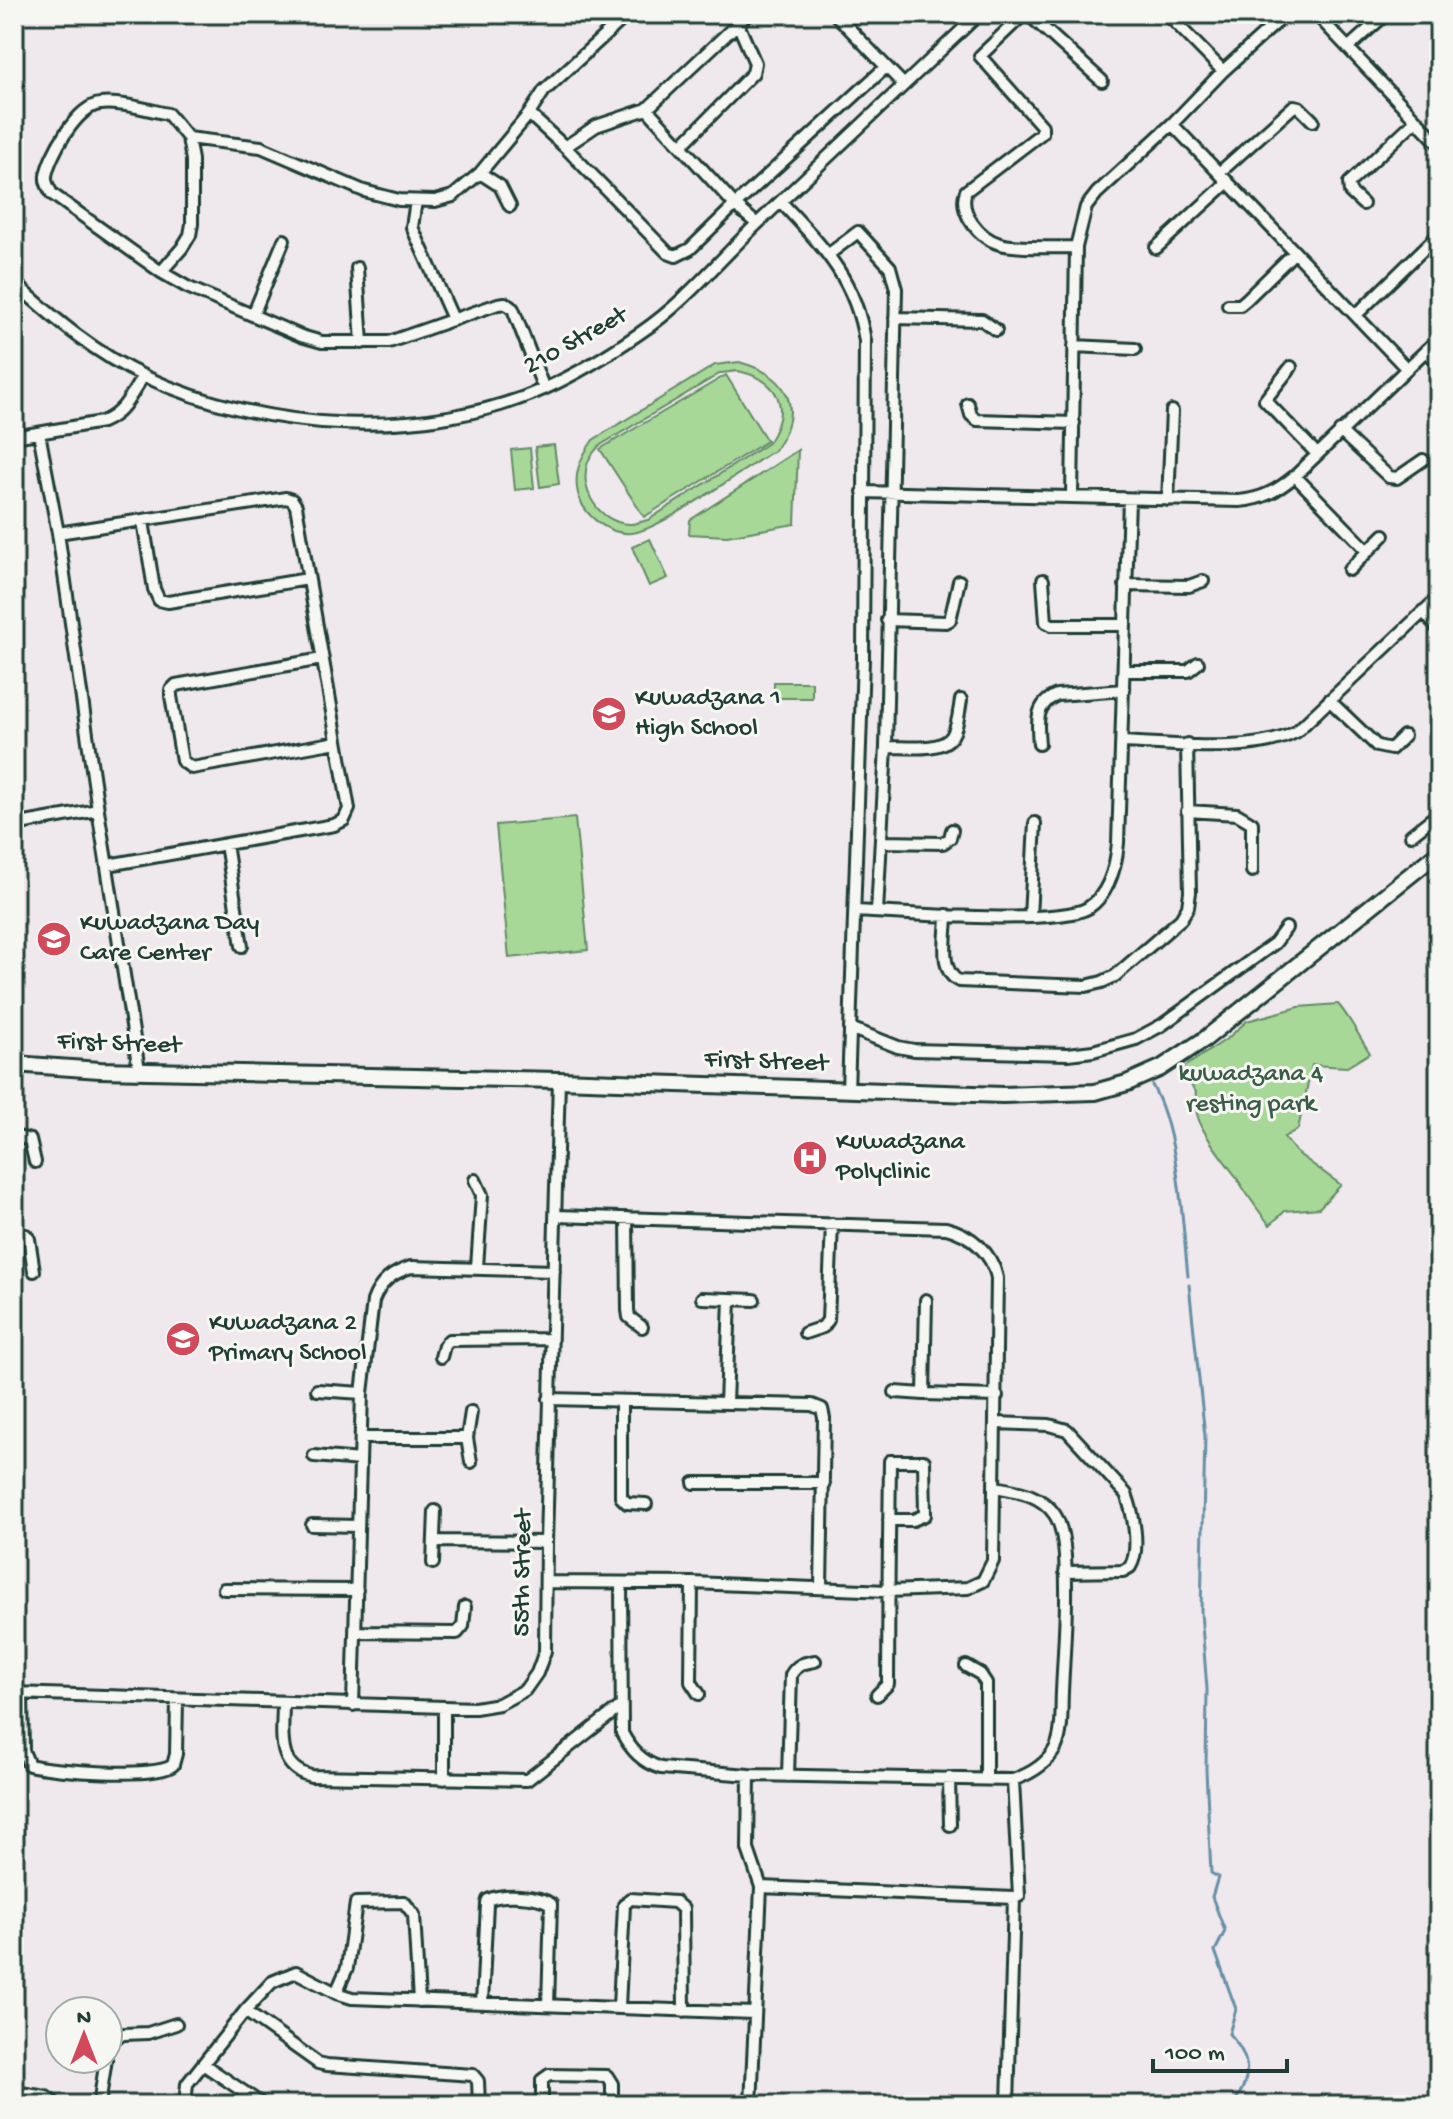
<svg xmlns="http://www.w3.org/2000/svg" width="1453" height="2119" font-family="'Gochi Hand',sans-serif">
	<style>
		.green { fill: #a7d898; stroke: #638a66; stroke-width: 2; fill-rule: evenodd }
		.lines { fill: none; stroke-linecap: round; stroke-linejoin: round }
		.stream { stroke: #668fa5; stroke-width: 3 }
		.minor-casing { stroke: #1f3d34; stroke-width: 16 }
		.tertiary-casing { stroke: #1f3d34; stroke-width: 20 }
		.minor { stroke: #f6f6f2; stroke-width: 10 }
		.tertiary { stroke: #f6f6f2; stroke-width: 14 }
		.labels { text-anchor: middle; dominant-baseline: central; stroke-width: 6; stroke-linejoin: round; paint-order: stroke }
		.street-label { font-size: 26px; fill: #1f3d34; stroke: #f6f6f2 }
		.poi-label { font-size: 26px; fill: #1f3d34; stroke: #f6f6f2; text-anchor: start }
		.park-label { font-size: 26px; fill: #3a5c48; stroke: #f6f6f2 }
	</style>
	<rect width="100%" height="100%" fill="#efe8ed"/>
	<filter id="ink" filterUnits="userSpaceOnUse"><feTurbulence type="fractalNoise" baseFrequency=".0125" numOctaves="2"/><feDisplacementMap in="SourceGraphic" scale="16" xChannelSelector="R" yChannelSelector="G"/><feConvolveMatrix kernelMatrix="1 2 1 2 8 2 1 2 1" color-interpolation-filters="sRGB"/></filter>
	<g filter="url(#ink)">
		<!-- green -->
		<path class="green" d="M739 362C788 375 805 407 775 450 746 468 659 531 631 533 611 535 589 519 581 502 571 479 579 459 593 440L715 365ZM738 371C779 380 792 407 768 443L648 520C643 521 635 524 629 524 599 523 578 489 588 462 590 456 595 451 599 446L721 373Z
			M726 375 767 441 644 517 600 449Z
			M554 445 559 484 540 487 535 447Z
			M530 448 534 488 515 490 511 450Z
			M798 450 795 524 727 536 689 534 690 520Z
			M650 539 668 578 649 586 632 547Z
			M774 682H812V698H774Z
			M575 818 588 950 509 958 496 825Z
			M1338 1004C1351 1019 1359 1037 1370 1053L1347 1067 1312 1065 1298 1129 1284 1137 1296 1152 1341 1185 1319 1208 1285 1211 1270 1225C1256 1209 1246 1192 1234 1174 1218 1151 1190 1123 1196 1092L1180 1070 1228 1038 1247 1021 1299 1007Z"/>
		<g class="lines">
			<!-- stream -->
			<path class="stream" d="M1152 1085C1179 1132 1182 1221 1188 1276
				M1189 1285 1205 1436 1201 1612 1207 1689 1206 1770 1211 1873 1218 1877 1212 1897 1225 1931 1215 1951 1236 2009 1229 2034C1251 2057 1253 2079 1232 2105"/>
			<!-- minor casing -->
			<g class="minor-casing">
				<path id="minor" d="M748 14 647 109 735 205 757 224
					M835 14 904 85
					M1024 14 980 56 1042 126V133L966 191C958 212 979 238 1000 244 1018 249 1056 247 1076 247
					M1028 14 1102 81
					M1167 14 1223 71
					M1316 14 1439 144
					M1414 14 1416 16
					M1348 48 1386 14
					M529 114 565 147 668 253 676 256 690 249 735 205 886 67
					M1172 124 1407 369
					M188 138 261 147 364 191 399 200 435 201 453 196 480 173 529 114 544 91 628 14
					M681 146 753 73 755 63 738 24
					M565 147 596 126 647 109
					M480 173 500 186 510 206
					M1219 173 1294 106 1299 107 1313 121
					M416 201 412 227 453 319
					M781 202C823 247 855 278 865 341L863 659 848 1090
					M1363 204 1350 192 1349 183 1416 120
					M1156 248 1228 182
					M829 254 858 232 890 267 896 289 886 747 877 912
					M357 268 362 343
					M161 272 182 248 190 235 192 224V160L188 138 168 114C149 110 118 101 100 104 77 106 49 156 46 176 45 183 49 188 52 194L161 272 187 287 301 336 322 342H389L498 304 505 303 513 309 544 389
					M14 282C53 318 97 355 146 377 264 432 426 442 546 388 579 373 611 353 640 333 686 302 720 259 759 222 833 152 906 83 979 14
					M1228 305H1240L1246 300 1295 252
					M253 315 284 240
					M1356 315 1439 234
					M895 318 982 320 996 330
					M1074 346 1135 349
					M1426 350 1439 364
					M1291 367 1265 400 1317 454
					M968 404 971 415 977 420 1074 423
					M14 410 18 436
					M1340 431 1389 477 1397 478 1423 460
					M39 433 58 533 98 810
					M14 437 102 422C124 413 131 395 143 376
					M1295 476 1368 551
					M863 492 1239 501C1262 499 1277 491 1295 476L1439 338
					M1072 496 1076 247 1086 207 1097 193 1172 124 1223 71 1286 14
					M1168 500 1172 411
					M143 521 154 589 159 600 168 602 308 579
					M58 533 286 498 292 500 296 506 349 809 344 820 334 825 108 865
					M1349 570 1384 535
					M1043 580 1046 622 1052 625H1124
					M1125 585 1189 586 1203 581
					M1423 611 1439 630
					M887 620 946 622 950 620 959 581
					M322 659 176 685 171 690V696L182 761 192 768 337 742
					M1124 671H1188L1198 663
					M1329 700 1377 746 1391 749 1404 736
					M1122 742C1173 744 1251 755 1296 732L1439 597
					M1039 744C1037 722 1035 704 1057 695L1124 690
					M886 747C903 746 941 753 952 736 958 727 959 711 961 700
					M1187 811 1237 814 1252 823V871
					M14 825 98 810 139 1070
					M1411 835 1439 813
					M882 842 943 843 950 838 952 830
					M226 844 242 946
					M855 911C899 913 1057 926 1088 908 1109 894 1116 866 1118 843L1129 499
					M947 915C947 935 938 971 959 981L1086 986 1102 982 1115 976 1181 919 1188 907 1190 892 1187 744
					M1030 917 1035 823
					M850 1028 898 1047 914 1050 1068 1054 1093 1051 1136 1039 1162 1025 1275 943 1286 928
					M14 1136 30 1140 35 1162
					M475 1180 482 1195 477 1267
					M627 1218 628 1310 629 1317 642 1327
					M14 1234 26 1235 29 1239 34 1271
					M702 1298 754 1300
					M926 1300 924 1394 997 1396
					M805 1333 823 1327 828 1320 832 1224
					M441 1357 444 1346 449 1340 551 1339
					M317 1390 362 1393
					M895 1392 924 1394
					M549 1399 812 1405 822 1409 824 1418 821 1587
					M621 1401V1497L627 1503 646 1504
					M726 1403 730 1300
					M471 1412 467 1438 471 1462
					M997 1423 1049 1425 1067 1430 1126 1494C1133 1512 1141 1549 1130 1567L1123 1571 1065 1572
					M361 1438H467
					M314 1456 360 1460
					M694 1483H824
					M312 1525 358 1526
					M434 1541 546 1542
					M433 1563 435 1511
					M547 1582 692 1583 888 1591 968 1588 983 1581 993 1561 997 1278C992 1253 971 1234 946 1228L556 1216
					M621 1583 622 1733C631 1750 642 1762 661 1768L749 1775 1013 1780C1030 1774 1047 1765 1056 1747 1063 1731 1061 1710 1062 1692 1064 1647 1068 1601 1065 1556 1064 1543 1062 1526 1055 1515 1041 1494 1017 1491 995 1487
					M692 1583 691 1682 699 1694
					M224 1589 357 1590
					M356 1632 457 1633 463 1626 465 1607
					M966 1666 980 1674 986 1683V1779
					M14 1693 475 1708 499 1704 525 1690 537 1673 545 1651 546 1542 559 1080
					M22 1694 23 1751 29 1765C53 1771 157 1779 173 1765L176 1754 177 1700
					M877 1695 888 1684C888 1610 889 1535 890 1461H924L925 1515 913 1520H889
					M283 1703C283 1733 275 1767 311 1776L527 1780 620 1707
					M353 1705 362 1393 373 1301C380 1282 392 1273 411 1267L554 1271
					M444 1707V1779
					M749 1775 748 1849 761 1887 751 2105
					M788 1776 791 1675C797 1664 804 1663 815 1661
					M949 1778 950 1825
					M761 1887 1014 1898 1019 1896 1013 1780
					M336 1993 347 1968 356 1903 404 1902 414 1915 419 2001
					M482 2003 487 1904 488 1900C502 1893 538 1895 551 1904L548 2005
					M619 2007 624 1905 630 1899 675 1902 683 1909 684 2011
					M245 2011 318 2063 327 2065 473 2075 478 2081 479 2105
					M108 2047 110 2040 124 2034 148 2033 176 2024
					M203 2064 263 2105
					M14 2092 46 2097 57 2105
					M99 2105 106 2059
					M185 2105 187 2084 245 2011 272 1982 296 1972 336 1993 352 1998 754 2013
					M542 2105V2080L549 2075 607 2076 612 2084V2105
					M1008 2105 1014 1898"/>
			</g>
			<!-- tertiary casing -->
			<g class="tertiary-casing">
				<path id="tertiary" d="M14 1064 100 1070 559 1080 1003 1095 1095 1092 1127 1083 1161 1068 1205 1039 1439 852"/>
			</g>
			<!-- minor -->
			<use href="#minor" class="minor"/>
			<!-- tertiary -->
			<use href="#tertiary" class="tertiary"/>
		</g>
	</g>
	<!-- icons -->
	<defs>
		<g id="school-disc" transform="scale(1.8)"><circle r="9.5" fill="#d1495b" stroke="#f6f6f2"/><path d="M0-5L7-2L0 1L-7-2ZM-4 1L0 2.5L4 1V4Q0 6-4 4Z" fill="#fff"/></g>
		<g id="hospital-disc" transform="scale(1.8)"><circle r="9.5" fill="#d1495b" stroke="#f6f6f2"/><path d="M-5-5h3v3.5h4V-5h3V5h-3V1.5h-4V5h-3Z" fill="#fff"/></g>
	</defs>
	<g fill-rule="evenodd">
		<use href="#school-disc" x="609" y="714"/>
		<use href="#school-disc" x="54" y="939"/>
		<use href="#hospital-disc" x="810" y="1158"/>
		<use href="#school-disc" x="183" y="1339"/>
	</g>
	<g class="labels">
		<!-- street labels -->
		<g class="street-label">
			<text transform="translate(576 342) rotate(-29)">210 Street</text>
			<text transform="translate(119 1045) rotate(2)">First Street</text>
			<text transform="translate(766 1063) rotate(2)">First Street</text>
			<text transform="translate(524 1573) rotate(-89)">55th Street</text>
		</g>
		<!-- poi labels -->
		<g class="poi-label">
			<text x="635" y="699">Kuwadzana 1<tspan x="635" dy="30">High School</tspan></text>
			<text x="80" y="924">Kuwadzana Day<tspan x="80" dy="30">Care Center</tspan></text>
			<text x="836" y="1143">Kuwadzana<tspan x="836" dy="30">Polyclinic</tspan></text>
			<text x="209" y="1324">Kuwadzana 2<tspan x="209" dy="30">Primary School</tspan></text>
		</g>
		<!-- park labels -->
		<g class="park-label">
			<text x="1251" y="1075">kuwadzana 4<tspan x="1251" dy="30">resting park</tspan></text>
		</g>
	</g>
	<!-- margin -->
	<rect width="1453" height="2119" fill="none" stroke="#f6f6f2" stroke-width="48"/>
	<rect x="24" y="24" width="1405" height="2071" fill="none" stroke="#1f3d34" stroke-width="3" filter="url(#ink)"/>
	<!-- north arrow -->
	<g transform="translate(84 2035)"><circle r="38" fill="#f6f6f2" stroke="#a0aca6" stroke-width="2"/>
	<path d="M0-6L14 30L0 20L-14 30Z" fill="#d1495b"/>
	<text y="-12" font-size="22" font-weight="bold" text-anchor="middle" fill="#1f3d34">N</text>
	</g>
	<!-- scale -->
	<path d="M1153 2059v12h134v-12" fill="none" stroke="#1f3d34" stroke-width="4"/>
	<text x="1165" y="2059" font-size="24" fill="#1f3d34" stroke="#f6f6f2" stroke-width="6" paint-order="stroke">100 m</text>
</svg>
